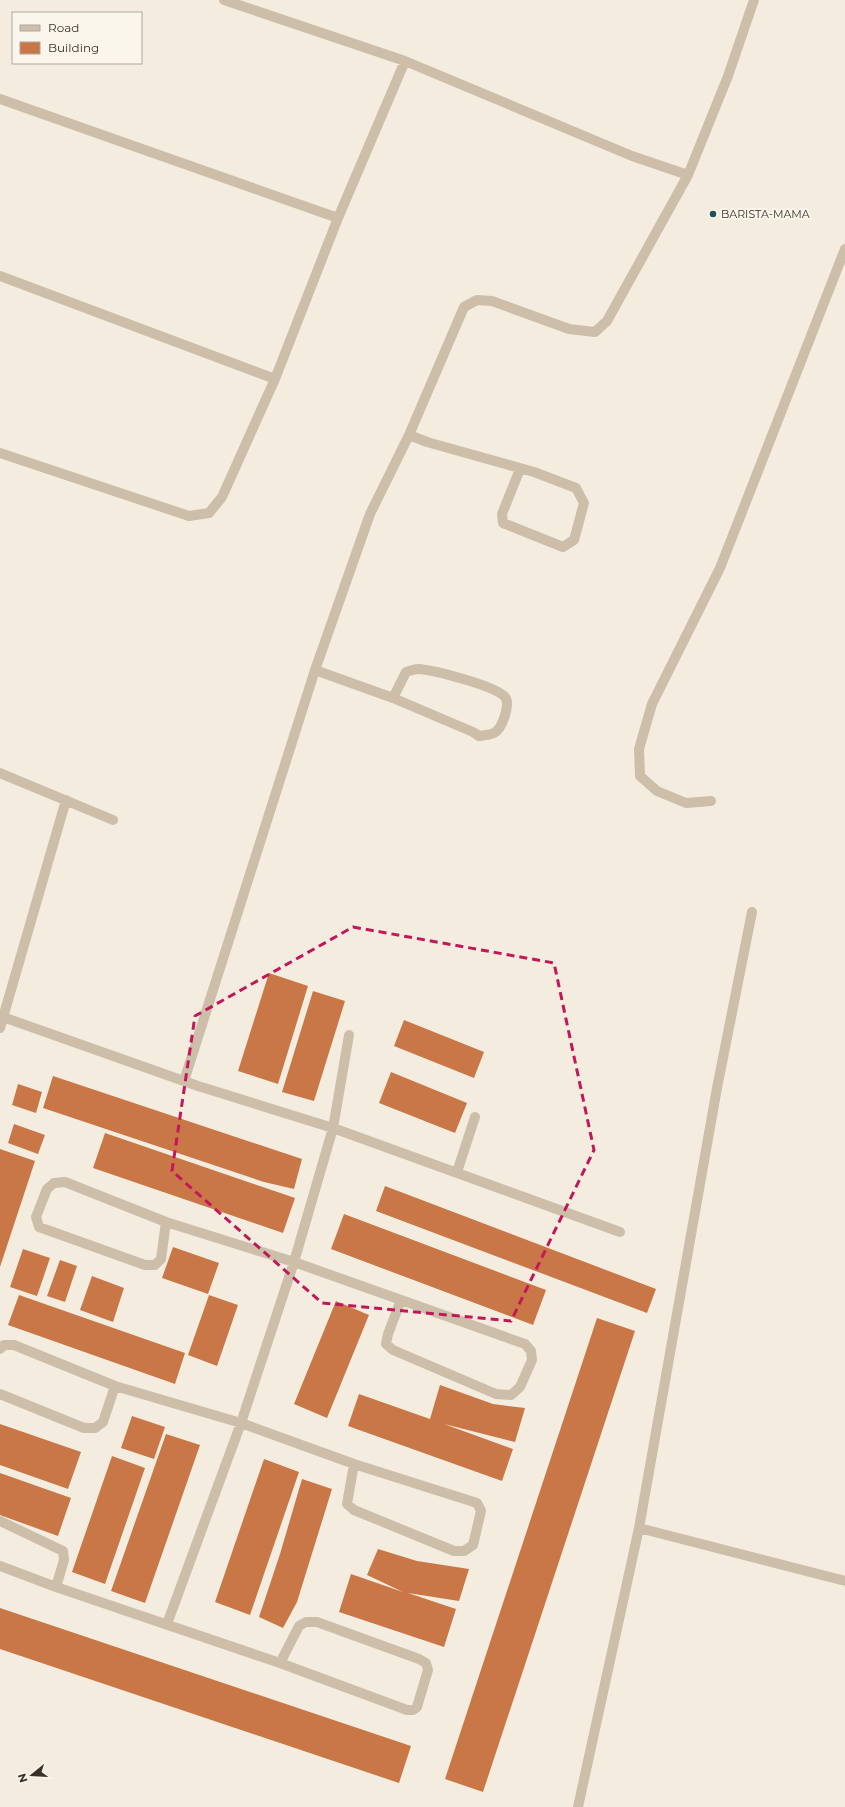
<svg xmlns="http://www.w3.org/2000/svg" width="845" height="1807" font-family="Montserrat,sans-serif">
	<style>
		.building { fill: #ca7747 }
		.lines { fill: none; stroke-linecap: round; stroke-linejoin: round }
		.minor { stroke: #cdbeaa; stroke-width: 10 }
		.marked { fill: none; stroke: #c2185b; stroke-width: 3; stroke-dasharray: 8 5; stroke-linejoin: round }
		.poi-dot { fill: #1d515e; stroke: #fbf6ec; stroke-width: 1.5 }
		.labels { text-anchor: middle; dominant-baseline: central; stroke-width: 4; stroke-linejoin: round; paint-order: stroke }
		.poi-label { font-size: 11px; fill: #3a312a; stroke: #fbf6ec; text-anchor: start }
	</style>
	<rect width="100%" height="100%" fill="#f4eddf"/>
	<!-- building -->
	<path class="building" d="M269 973 308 986 278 1084 238 1071Z
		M313 991 345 1001 314 1101 282 1092Z
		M404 1020 484 1052 474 1078 394 1046Z
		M391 1072 467 1103 455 1133 379 1103Z
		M53 1076 302 1159 294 1189 264 1182 43 1108Z
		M18 1084 42 1092 36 1113 12 1105Z
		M14 1124 45 1135 38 1154 8 1143Z
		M105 1133 295 1198 283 1233 93 1168Z
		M0 1149 35 1161 0 1267Z
		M385 1186 656 1289 647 1313 376 1211Z
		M344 1214 546 1290 533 1325 331 1249Z
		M173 1247 219 1263 208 1294 162 1278Z
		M23 1249 50 1258 37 1296 10 1287Z
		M60 1260 77 1266 65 1302 47 1296Z
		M92 1276 124 1288 113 1322 80 1310Z
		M19 1295 185 1353 175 1384 8 1325Z
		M209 1295 238 1305 217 1366 188 1355Z
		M336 1301 369 1315 327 1418 294 1404Z
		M597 1318 635 1331 483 1792 445 1779Z
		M440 1385 493 1404 525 1408 515 1442 444 1424 513 1449 502 1481 348 1426 359 1394 430 1419Z
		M132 1416 165 1427 154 1459 121 1448Z
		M0 1424 81 1452 68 1489 0 1465Z
		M166 1434 200 1445 145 1603 111 1591Z
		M112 1456 145 1468 105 1584 72 1572Z
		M264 1459 299 1472 250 1615 215 1602Z
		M0 1473 71 1498 58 1536 0 1515Z
		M302 1479 332 1489 297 1602 283 1628 259 1617 280 1554Z
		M378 1549 417 1561 469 1569 459 1601 408 1593 456 1609 444 1647 339 1612 351 1574 403 1592 367 1575Z
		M0 1608 411 1746 399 1783 0 1649Z"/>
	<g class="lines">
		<!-- minor -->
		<path class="minor" d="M224 0 405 61 632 156 688 175
			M0 99 338 218
			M0 276 275 379
			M409 435 427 442 534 472 576 488 584 503 574 540 563 547 503 523 502 514 520 469
			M0 453 189 516 209 513 222 497 275 379 338 218 405 61
			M315 670 393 698 473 732 479 736C484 735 490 735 494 733 502 729 511 704 505 697 496 686 434 670 418 669 414 669 410 671 406 672L393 698
			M0 773 113 820
			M711 801 686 803 657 791 640 776 639 749 652 704 720 568 845 249
			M0 1016 198 1086 333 1128 620 1232
			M0 1028 66 800
			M184 1081 315 670 370 514 409 435 464 307 477 300 492 301 569 329 595 332 607 321 688 175 728 76 754 0
			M457 1172 475 1117
			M166 1222 161 1259 155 1265H145L39 1227 36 1217 47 1189 54 1183 65 1182 166 1222 294 1262 525 1344 531 1351 532 1360 520 1387 511 1395 496 1394 393 1350 386 1344 388 1334 401 1300
			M0 1349 4 1345H14L115 1386 241 1423 354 1464 477 1503 481 1511 473 1545 464 1551H454L354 1510 347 1504 354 1464
			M0 1394 84 1428H95L103 1422 115 1386
			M0 1521 63 1551 64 1560 56 1587
			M639 1528 845 1581
			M0 1566 56 1587 280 1663 407 1710H413L417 1707 428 1670 426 1663 419 1659 317 1622H306L299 1626 280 1663
			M167 1624 241 1423 294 1262 333 1128 349 1035
			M578 1807 639 1528 717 1088 752 912"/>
	</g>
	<!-- marked area -->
	<path class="marked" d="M353 927 554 963 594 1150 511 1321 322 1303 172 1171 195 1016Z"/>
	<!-- markers -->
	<circle class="poi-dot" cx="713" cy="214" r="4"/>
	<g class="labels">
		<!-- poi labels -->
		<g class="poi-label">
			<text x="721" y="214">BARISTA-MAMA</text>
		</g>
	</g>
	<!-- legend -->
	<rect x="12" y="12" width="130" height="52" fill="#fbf6ec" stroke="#aea79e"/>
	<rect x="20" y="25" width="20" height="6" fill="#cdbeaa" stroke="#aea79e"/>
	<text x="48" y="32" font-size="12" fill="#3a312a">Road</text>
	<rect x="20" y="42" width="20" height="12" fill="#ca7747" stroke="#aea79e"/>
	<text x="48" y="52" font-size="12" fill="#3a312a">Building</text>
	<!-- north arrow -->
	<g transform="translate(32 1775) rotate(252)" stroke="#fbf6ec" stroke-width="3" paint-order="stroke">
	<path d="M0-3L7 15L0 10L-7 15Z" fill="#3a312a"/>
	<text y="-6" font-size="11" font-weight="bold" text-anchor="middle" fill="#3a312a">N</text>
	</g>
</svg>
